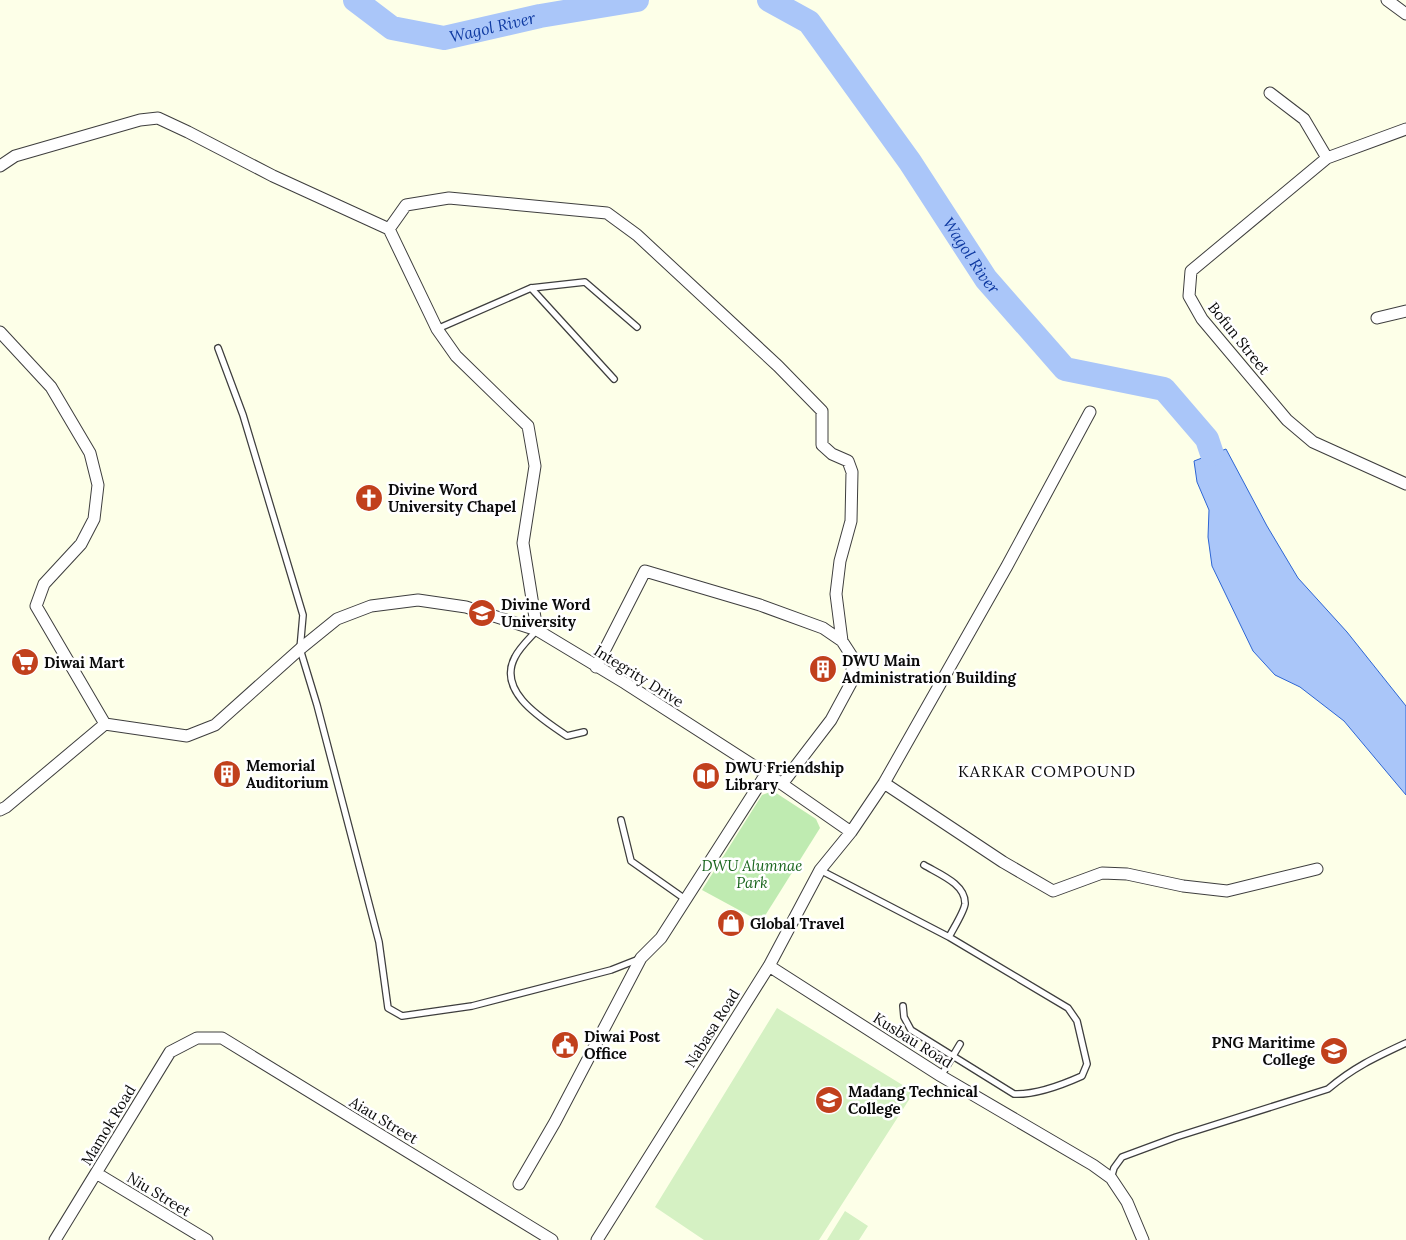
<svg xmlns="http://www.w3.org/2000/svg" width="1406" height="1240" font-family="Lora,serif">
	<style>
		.green { fill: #bfebb1 }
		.pitch { fill: #d5f1c3 }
		.water { fill: #aac6f9; stroke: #2d65d4 }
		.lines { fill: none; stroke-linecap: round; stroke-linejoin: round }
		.river { stroke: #aac6f9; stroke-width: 24 }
		.lane-casing { stroke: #3e3e3e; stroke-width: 8 }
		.street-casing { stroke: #3e3e3e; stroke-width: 13 }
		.lane { stroke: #fff; stroke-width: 5.5 }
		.street { stroke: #fff; stroke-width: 11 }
		.labels { text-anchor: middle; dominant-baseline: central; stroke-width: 5; stroke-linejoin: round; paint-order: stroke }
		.street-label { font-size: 15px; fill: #0b0b0b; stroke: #fff }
		.poi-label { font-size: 15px; font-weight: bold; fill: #0b0b0b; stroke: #fff; text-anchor: start }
		.park-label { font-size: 15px; font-style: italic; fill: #19651d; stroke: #fff }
		.water-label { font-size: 16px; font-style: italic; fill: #0f3aa2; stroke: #fff }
		.neighbourhood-label { font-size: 16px; letter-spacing: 1px; fill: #0b0b0b; stroke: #fff }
	</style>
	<rect width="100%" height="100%" fill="#fdffe8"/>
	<!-- green -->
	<path class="green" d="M773 791 816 819 820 828 761 922 702 890 762 795Z"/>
	<!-- pitch -->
	<path class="pitch" d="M777 1008 914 1092 819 1240H704L655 1207Z
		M845 1211 868 1226 859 1240H827Z"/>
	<!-- water -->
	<path class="water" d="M1226 449 1267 526 1298 578 1347 632 1406 706V795L1344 721 1300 687 1275 675 1253 651 1212 566 1208 537 1209 510 1197 482 1194 461Z"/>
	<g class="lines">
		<!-- river -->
		<g class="river">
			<path id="s1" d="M355 0 392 28 444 38 540 16 637 0"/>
			<path id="s2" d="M769 0 809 22 910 162 986 279 1065 369 1164 389 1207 439 1212 454"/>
		</g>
		<!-- lane casing -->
		<g class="lane-casing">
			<path id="lane" d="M531 288 614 379
				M437 329 531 288 585 282 637 327
				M218 348 243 415 303 615 300 649 317 705 379 942 388 1008 402 1016 472 1006 611 970 639 959
				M537 630C530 638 520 647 515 657 496 692 544 720 567 736L584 732
				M621 820 631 861 685 899
				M924 865C939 874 966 884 965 904 964 912 953 929 949 937
				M820 870 949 937 1068 1008 1077 1021 1087 1064 1082 1076C1062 1085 1037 1095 1014 1094L911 1030 904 1017 903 1006
				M941 1076 960 1044
				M1111 1178 1114 1168 1122 1157 1176 1137 1328 1089C1354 1067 1376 1057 1406 1043"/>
		</g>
		<!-- street casing -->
		<g class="street-casing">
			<path id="street" d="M1387 0 1406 14
				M1270 93 1304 119 1327 158
				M1406 129 1327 158 1191 271 1189 296 1202 319 1287 420 1313 442 1406 484
				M0 166 15 156 140 120 158 118 188 132 273 176 389 229 437 329 456 356 528 426 535 466 523 543 537 630
				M389 229 406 205 449 198 607 213 637 235 778 366 822 411V445L832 454 848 461 852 472 851 521 840 561 836 594 842 641
				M1377 318 1406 311
				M0 332 51 387 90 453 98 485 94 519 81 544 44 584 36 606 105 724
				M596 667 645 571 760 605 823 628 842 641 853 658 851 683 831 720 782 784
				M105 724 187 736 215 725 300 649 337 619 371 606 418 600 466 607 537 630 625 683 782 784 851 832
				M884 783 1003 862 1053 891 1102 873 1127 874 1183 886 1227 891 1317 869
				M0 810 6 807 105 724
				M769 966 941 1076 1093 1165 1111 1178 1127 1202 1143 1240
				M96 1173 207 1240
				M519 1184 555 1122 641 958 661 938 766 774
				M55 1240 170 1052 197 1038H222L552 1240
				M597 1240 769 966 820 870 851 832 884 783 1007 566 1090 412"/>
		</g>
		<!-- lane -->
		<use href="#lane" class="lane"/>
		<!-- street -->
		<use href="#street" class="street"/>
	</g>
	<!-- icons -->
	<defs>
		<g id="church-disc" transform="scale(1.4375)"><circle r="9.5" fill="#c1401c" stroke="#fff"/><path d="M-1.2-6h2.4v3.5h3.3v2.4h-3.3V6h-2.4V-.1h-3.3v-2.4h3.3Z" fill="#fff"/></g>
		<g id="university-disc" transform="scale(1.4375)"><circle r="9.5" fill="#c1401c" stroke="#fff"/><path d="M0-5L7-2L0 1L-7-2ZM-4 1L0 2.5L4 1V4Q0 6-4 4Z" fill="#fff"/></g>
		<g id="supermarket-disc" transform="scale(1.4375)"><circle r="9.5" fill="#c1401c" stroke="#fff"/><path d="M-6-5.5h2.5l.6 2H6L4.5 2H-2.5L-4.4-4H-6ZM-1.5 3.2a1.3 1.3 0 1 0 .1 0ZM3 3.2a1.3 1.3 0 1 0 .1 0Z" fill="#fff"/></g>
		<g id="building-disc" transform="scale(1.4375)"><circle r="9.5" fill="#c1401c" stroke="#fff"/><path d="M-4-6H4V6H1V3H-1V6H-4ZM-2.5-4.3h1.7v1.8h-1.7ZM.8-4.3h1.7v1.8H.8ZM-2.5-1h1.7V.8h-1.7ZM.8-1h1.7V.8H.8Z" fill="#fff"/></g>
		<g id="library-disc" transform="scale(1.4375)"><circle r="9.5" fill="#c1401c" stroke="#fff"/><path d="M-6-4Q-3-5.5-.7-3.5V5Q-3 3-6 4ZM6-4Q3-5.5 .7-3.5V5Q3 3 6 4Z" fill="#fff"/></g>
		<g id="shop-disc" transform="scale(1.4375)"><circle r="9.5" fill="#c1401c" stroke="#fff"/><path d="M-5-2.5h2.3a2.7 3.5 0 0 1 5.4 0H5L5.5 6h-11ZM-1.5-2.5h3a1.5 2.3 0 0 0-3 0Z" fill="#fff"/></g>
		<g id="civic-disc" transform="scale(1.4375)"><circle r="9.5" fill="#c1401c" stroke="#fff"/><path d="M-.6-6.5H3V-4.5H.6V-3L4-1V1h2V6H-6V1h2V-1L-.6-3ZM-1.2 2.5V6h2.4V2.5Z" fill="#fff"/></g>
	</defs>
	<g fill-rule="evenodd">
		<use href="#church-disc" x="369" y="498"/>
		<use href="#university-disc" x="482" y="613"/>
		<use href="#supermarket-disc" x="25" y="662"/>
		<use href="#building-disc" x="823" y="669"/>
		<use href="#building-disc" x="227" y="774"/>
		<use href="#library-disc" x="706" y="776"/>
		<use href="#shop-disc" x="731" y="923"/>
		<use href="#civic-disc" x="565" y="1045"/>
		<use href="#university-disc" x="1334" y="1051"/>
		<use href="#university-disc" x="829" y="1100"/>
	</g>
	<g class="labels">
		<!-- street labels -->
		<g class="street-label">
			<text transform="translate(1239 338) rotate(51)">Bofun Street</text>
			<text transform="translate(639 676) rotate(32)">Integrity Drive</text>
			<text transform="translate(712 1028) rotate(-58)">Nabasa Road</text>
			<text transform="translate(913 1040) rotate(32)">Kusbau Road</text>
			<text transform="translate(384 1120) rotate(31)">Aiau Street</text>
			<text transform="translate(108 1125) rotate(-59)">Mamok Road</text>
			<text transform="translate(159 1194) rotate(31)">Niu Street</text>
		</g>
		<!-- poi labels -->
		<g class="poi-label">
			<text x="388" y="489">Divine Word<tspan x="388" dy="17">University Chapel</tspan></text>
			<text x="501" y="604">Divine Word<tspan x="501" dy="17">University</tspan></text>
			<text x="842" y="660">DWU Main<tspan x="842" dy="17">Administration Building</tspan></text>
			<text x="44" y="662">Diwai Mart</text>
			<text x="246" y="765">Memorial<tspan x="246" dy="17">Auditorium</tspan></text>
			<text x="725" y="767">DWU Friendship<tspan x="725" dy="17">Library</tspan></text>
			<text x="750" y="923">Global Travel</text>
			<text x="584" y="1036">Diwai Post<tspan x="584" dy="17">Office</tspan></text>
			<text x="1315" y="1042" text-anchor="end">PNG Maritime<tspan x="1315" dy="17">College</tspan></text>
			<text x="848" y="1091">Madang Technical<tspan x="848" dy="17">College</tspan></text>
		</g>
		<!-- park labels -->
		<g class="park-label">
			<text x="752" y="865">DWU Alumnae<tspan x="752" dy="17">Park</tspan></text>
		</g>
		<!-- water labels -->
		<g class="water-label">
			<text stroke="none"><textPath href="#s1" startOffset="149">Wagol River</textPath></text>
			<text stroke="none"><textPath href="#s2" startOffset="330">Wagol River</textPath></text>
		</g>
		<!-- neighbourhood labels -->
		<g class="neighbourhood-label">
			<text x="1047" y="771">KARKAR COMPOUND</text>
		</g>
	</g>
</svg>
